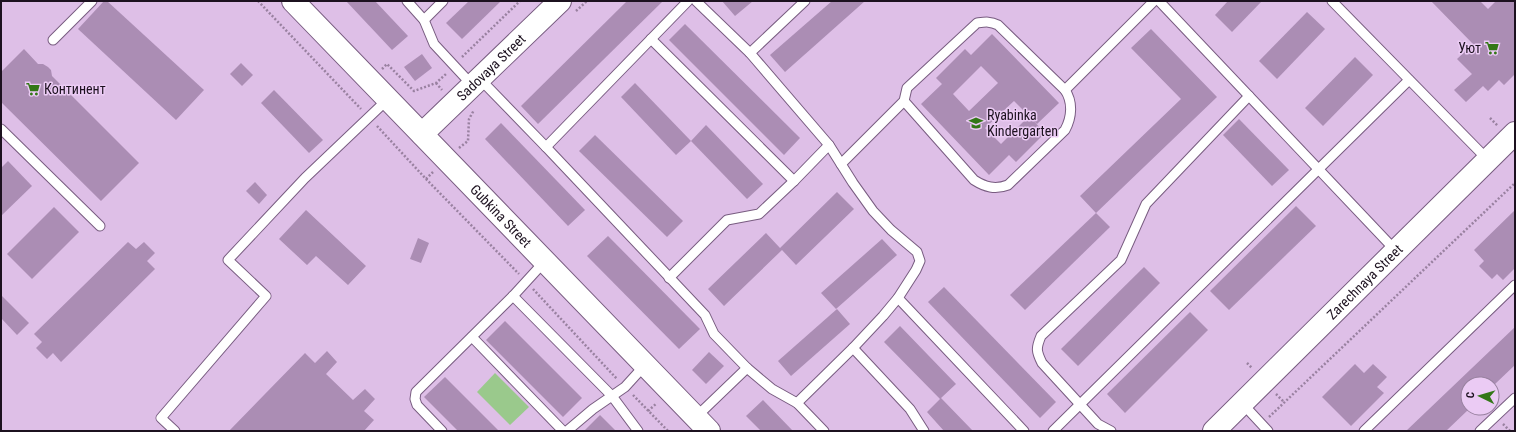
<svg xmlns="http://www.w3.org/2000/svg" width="1516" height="432" font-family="'Roboto Condensed',sans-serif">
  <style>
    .green { fill: #9ac98c }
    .building { fill: #ab8db4; fill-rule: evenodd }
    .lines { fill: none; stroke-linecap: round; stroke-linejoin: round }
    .lane-casing { stroke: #785c80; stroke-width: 11 }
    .secondary-casing { stroke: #785c80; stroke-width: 24 }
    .path { stroke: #9981a0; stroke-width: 2.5; stroke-dasharray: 2 2; stroke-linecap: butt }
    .lane { stroke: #fff; stroke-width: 9 }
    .secondary { stroke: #fff; stroke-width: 22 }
    .labels { text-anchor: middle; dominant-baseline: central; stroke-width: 3; stroke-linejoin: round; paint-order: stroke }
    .poi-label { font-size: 14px; fill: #1c111f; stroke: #ebcbf4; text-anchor: start }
    .street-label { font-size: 14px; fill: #1c111f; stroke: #ebcbf4 }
  </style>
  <rect width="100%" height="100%" fill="#debfe7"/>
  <!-- green -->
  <path class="green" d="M495,373L529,407L510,425L477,392Z"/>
  <!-- building -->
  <g class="building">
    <path d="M104,1H107L204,90L176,120L78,29Z"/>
    <path d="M346,1H375L408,36L392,50Z"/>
    <path d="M469,1H501L462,39L446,23Z"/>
    <path d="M627,1H663L538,124L521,106Z"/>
    <path d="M722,1H753L735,16Z"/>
    <path d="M832,1H865L785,72L770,55Z"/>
    <path d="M1228,1H1262L1232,32L1215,15Z"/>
    <path d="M1431,1H1480L1488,9L1496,1H1515V74L1504,85L1499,80L1488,91L1483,86L1466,102L1454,90L1472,74L1457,59L1473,44Z"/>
    <path d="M1307,12L1325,29L1277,79L1259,61Z"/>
    <path d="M685,24L800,138L784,155L669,40Z"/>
    <path d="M1151,29L1217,97L1096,213L1080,196L1181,99L1131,48Z"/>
    <path d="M992,34L1059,103L1037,124L1014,101L985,128L1001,144L1029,116L1045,133L1016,162L1009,155L989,175L921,104L942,84L936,78L965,49L971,55ZM981,66L998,83L969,111L953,94Z"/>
    <path d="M24,49L38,64H43L48,67L51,70L52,76L139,163L101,201L1,102V72Z"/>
    <path d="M422,54L432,68L415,81L404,67Z"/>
    <path d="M1355,57L1373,75L1323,126L1305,108Z"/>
    <path d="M241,63L253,75L242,86L230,74Z"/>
    <path d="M635,83L691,141L676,155L621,97Z"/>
    <path d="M274,90L323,140L309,153L261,103Z"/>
    <path d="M1239,119L1289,170L1272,186L1223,135Z"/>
    <path d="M501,123L585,210L568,226L485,139Z"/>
    <path d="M706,125L763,184L747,199L691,141Z"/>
    <path d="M595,135L683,221L667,237L579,151Z"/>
    <path d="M8,161L32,186L1,216V168Z"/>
    <path d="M255,182L267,195L259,204L246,191Z"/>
    <path d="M837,192L854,209L796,265L782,250L724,306L708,289L766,233L780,248Z"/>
    <path d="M1296,206L1316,226L1229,310L1210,291Z"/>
    <path d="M54,207L79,232L32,279L7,254Z"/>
    <path d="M306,210L366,266L348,285L316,256L307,265L279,239Z"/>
    <path d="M1515,210V268L1503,280L1497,274L1492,279L1479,266L1484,261L1474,250Z"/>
    <path d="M1096,213L1110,227L1025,310L1010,295Z"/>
    <path d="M608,236L700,329L679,349L587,256Z"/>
    <path d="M418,238L429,243L421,263L410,259Z"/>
    <path d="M882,239L897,255L836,309L821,293Z"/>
    <path d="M128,242L136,249L144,242L155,253L147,261L155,269L61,362L53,353L47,359L36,348L42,342L34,334Z"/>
    <path d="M1144,267L1160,283L1078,366L1061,349Z"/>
    <path d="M944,287L1056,402L1040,418L928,302Z"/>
    <path d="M1,295L29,323L17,335L1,318Z"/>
    <path d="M837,309L850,324L791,376L778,361Z"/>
    <path d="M1190,312L1208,330L1125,413L1107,394Z"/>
    <path d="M505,321L582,398L563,417L486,340Z"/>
    <path d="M900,326L956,384L941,398L973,431H944L927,412L940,399L884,342Z"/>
    <path d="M1515,327V365L1495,384H1468V410L1446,431H1406Z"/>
    <path d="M327,351L337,362L326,374L353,400L365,389L375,399L364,411L374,420L364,431H229L305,353L315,363Z"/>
    <path d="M709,352L724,366L706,384L692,370Z"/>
    <path d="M1355,364L1364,373L1373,364L1387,377L1377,387L1384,393L1351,426L1322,397Z"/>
    <path d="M445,377L499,431H458L424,397Z"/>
    <path d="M763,400L793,431H761L746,416Z"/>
    <path d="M600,415L616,431H584Z"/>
  </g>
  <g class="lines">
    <defs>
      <g id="lane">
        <path d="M407,1L424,20L434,44L473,86"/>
        <path d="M696,1L750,53L829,145L853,183L873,211L891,230L917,252L920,261L916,270L898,298L883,316L853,348L797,403"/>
        <path d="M1159,1L1396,251"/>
        <path d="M1332,1L1488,160"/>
        <path d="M424,20L443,1"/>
        <path d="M651,39L794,181"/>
        <path d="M53,40L92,1"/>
        <path d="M750,53L805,1"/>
        <path d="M480,79L546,147L688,1"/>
        <path d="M1065,90L1154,1"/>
        <path d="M1,129L100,226"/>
        <path d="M546,147L705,315L714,334L747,368L696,417"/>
        <path d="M841,164L904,101L907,88L977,23C985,22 990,21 998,25L1065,90C1073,102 1072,117 1065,130L1008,185C995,190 985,187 974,180L904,101"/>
        <path d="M669,278L727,220L759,214L794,181L829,145"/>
        <path d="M513,296L612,396L638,431"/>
        <path d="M898,298L1024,431"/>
        <path d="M472,337L563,431"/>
        <path d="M853,348L910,409L924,431"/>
        <path d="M747,368L772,389L797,403L824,431"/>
        <path d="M1242,403L1268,431"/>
        <path d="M175,431L161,418L266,296L228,260L305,178L388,99"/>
        <path d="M442,431L417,405L415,399L416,392L513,296L545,261"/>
        <path d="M567,431L593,409L625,387L645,365"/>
        <path d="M1053,431L1409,80"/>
        <path d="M1111,431L1098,424L1042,363C1036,351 1036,348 1041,336L1121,260L1146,204L1249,96"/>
        <path d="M1364,431L1515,285"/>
        <path d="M1480,431L1515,398"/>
      </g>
      <g id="secondary">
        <path id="s1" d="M293,1L709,431"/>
        <path id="s2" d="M422,134L560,1"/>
        <path id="s3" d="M1214,431L1515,133"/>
      </g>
    </defs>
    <!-- lane casing -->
    <use href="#lane" class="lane-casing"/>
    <!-- secondary casing -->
    <use href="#secondary" class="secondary-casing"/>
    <!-- path -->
    <g class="path">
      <path d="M258,1L361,109"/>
      <path d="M576,11L587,1"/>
      <path d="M462,57L520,1"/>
      <path d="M382,69L387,64L414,91L436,83L446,74"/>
      <path d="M436,83L442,90"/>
      <path d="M1490,118L1498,126"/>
      <path d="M377,126L426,179L519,274"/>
      <path d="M459,148L468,141L469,119L474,110"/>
      <path d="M426,179L433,172"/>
      <path d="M533,289L617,379"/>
      <path d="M1247,363L1252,368"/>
      <path d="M1276,394L1284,402"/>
      <path d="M633,395L668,431"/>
      <path d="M648,411L657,403"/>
      <path d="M1269,417L1515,183"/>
      <path d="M1503,424L1510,431"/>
    </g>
    <!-- lane -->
    <use href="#lane" class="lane"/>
    <!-- secondary -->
    <use href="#secondary" class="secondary"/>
  </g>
  <!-- icons -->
  <defs>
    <symbol id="supermarket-bare" viewBox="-9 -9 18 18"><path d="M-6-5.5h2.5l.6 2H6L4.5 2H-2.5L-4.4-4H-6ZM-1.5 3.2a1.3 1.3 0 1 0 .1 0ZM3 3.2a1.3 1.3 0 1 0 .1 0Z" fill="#337717" stroke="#ebcbf4" stroke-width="2.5" paint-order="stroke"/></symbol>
    <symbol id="school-bare" viewBox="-9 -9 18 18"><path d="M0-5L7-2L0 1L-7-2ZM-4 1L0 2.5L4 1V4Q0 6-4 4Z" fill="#337717" stroke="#ebcbf4" stroke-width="2.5" paint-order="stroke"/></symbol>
  </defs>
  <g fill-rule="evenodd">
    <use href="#supermarket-bare" x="1482" y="38" width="20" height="20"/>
    <use href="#supermarket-bare" x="23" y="79" width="20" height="20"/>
    <use href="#school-bare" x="966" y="113" width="20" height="20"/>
  </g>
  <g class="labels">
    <!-- poi labels -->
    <g class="poi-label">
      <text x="1481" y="48" text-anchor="end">Уют</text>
      <text x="44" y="89">Континент</text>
      <text x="987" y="115">Ryabinka<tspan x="987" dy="16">Kindergarten</tspan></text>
    </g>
    <!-- street labels -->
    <g class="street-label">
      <text stroke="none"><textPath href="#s2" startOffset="96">Sadovaya Street</textPath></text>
      <text stroke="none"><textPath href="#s1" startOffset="299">Gubkina Street</textPath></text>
      <text stroke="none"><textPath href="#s3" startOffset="212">Zarechnaya Street</textPath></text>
    </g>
  </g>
  <!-- border -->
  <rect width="1516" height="432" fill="none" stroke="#1c111f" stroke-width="4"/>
  <!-- north arrow -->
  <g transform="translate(1480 396) rotate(275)"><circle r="19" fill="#ebcbf4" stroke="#98819f"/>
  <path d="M0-3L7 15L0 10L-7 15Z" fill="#337717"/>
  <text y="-6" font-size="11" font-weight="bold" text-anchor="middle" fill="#1c111f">С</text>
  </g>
</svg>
